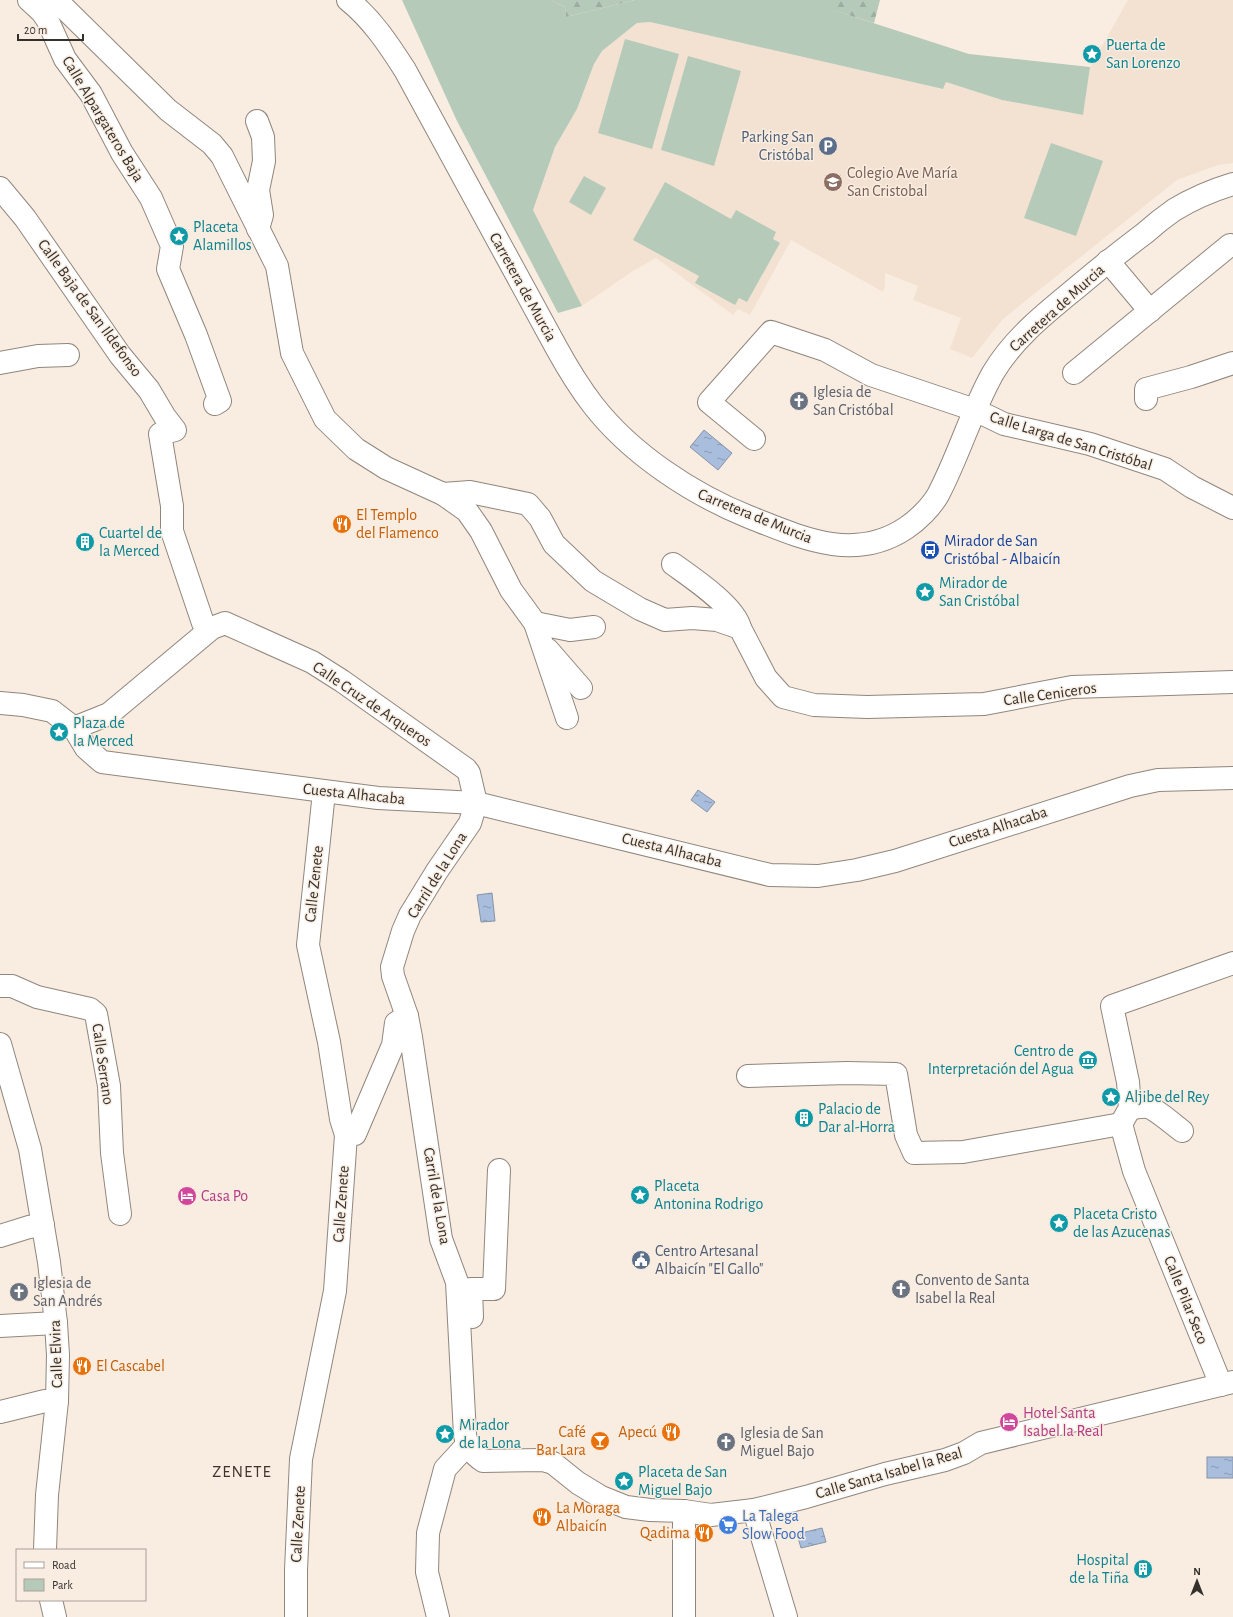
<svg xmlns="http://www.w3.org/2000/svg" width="1233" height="1617" font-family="'Alegreya Sans',sans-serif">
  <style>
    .education { fill: #f3e2d1 }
    .green { fill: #b6caba }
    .forest { fill: url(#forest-firs) }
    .water { fill: url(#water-ripples); stroke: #8693a7 }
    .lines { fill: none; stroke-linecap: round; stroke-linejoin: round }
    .street-casing { stroke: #90867c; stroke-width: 24 }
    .secondary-casing { stroke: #90867c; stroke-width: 24 }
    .street { stroke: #fff; stroke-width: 22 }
    .secondary { stroke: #fff; stroke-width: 22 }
    .labels { text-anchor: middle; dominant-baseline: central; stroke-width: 3; stroke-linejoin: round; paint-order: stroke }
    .culture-label { font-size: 16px; fill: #0d838f; stroke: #f9ede2; text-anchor: start }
    .street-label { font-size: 16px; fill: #34302c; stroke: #f9ede2 }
    .service-label { font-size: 16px; fill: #4e5e75; stroke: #f9ede2; text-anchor: end }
    .education-label { font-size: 16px; fill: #785e54; stroke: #f9ede2; text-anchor: start }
    .worship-label { font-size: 16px; fill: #5b616d; stroke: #f9ede2; text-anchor: start }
    .food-label { font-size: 16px; fill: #c56008; stroke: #f9ede2; text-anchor: start }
    .transit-label { font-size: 16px; fill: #164399; stroke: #f9ede2; text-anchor: start }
    .hotel-label { font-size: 16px; fill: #b23c85; stroke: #f9ede2; text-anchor: start }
    .shop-label { font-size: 16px; fill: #366cbe; stroke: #f9ede2; text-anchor: start }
    .neighbourhood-label { font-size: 17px; letter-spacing: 1px; fill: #3d342c; stroke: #f9ede2 }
  </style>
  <defs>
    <pattern id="forest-firs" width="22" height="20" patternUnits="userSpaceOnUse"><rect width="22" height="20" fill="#b6caba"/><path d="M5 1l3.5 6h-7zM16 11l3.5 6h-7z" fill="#9daea0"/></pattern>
    <pattern id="water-ripples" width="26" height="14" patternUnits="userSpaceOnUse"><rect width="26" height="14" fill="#a9bedc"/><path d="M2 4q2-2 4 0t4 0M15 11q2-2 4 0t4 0" fill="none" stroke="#8a9bb3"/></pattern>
  </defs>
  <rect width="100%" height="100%" fill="#f9ede2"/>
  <!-- education -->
  <path class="education" d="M1128,0H1233V163L1218,165L1177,180L1003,319L972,358L950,349L961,318L913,300L918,286L885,273V286L883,292L791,240L750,315L738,309L733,315L656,258L633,271L582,306L533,210L555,147L577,109L594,64L602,51L637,23L650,22L943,89L946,82L1002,100L1083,115L1090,67Z"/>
  <!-- green -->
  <g class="green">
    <path d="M402,0H551L565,7L566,17L635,0H829L830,9L969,54L1090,67L1083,115L1002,100L946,82L943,89L650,22L637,23L602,51L594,64L577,109L555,147L533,210L582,306L558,313L457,121Z"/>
    <path d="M625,39L679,54L652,149L598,133Z"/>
    <path d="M688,56L741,71L714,166L661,150Z"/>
    <path d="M1051,143L1103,161L1076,236L1024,218Z"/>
    <path d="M584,176L606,188L591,215L569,202Z"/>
    <path d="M665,182L731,219L736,210L776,232L773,239L780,243L747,302L739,298L735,305L695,283L699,276L633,240Z"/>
  </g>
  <!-- forest -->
  <g class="forest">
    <path d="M551,0H635L566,17L565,7Z"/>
    <path d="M829,0H880L874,23L829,9Z"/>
  </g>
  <!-- water -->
  <g class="water">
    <path d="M704,430L732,453L718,470L690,447Z"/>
    <path d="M698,790L715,802L707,812L691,800Z"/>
    <path d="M492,893L495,921L481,922L477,895Z"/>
    <rect x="1207" y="1457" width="26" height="21"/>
    <path d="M822,1528L826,1542L801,1548L797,1534Z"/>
  </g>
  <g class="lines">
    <defs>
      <g id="street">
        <path d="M29,0L42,12L47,19L65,59L91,94L122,153L151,198L172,246L168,269L196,335L220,401L215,404"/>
        <path d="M56,0L168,110L212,144L222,156L277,266L292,353L325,419L356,449L386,468L443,494L470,492L528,504L540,518L554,544L593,581L640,609L665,620L692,618L717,620L740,628L766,678L783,697L814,705L867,707L984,704L1072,687L1233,682"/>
        <path d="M257,121L263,137L264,161L258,190L262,215L258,229"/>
        <path d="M0,188L25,218L120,355L149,390L165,417L175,430L160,434L172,506V531L203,623L212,628"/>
        <path d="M1108,261L1150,311"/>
        <path d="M0,363L38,356L68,355"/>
        <path d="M1074,373L1230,245"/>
        <path d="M1146,399V389L1191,377L1233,363"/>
        <path d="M754,439L709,402L771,332L825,350L871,375L975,410L1004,424L1090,444L1165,469L1192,487L1233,508"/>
        <path d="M443,494L467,511L481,531L511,590L535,623L567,718"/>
        <path d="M673,564C691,577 735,606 740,628"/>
        <path d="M535,623L570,630L594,627"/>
        <path d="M548,650L581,688"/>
        <path d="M0,703L23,705L52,711L74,728L86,748L102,762L378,798L476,803L770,875L818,876L857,870L895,861L1130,786L1158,780L1233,778"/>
        <path d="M74,728L109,714L212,628L225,623L312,662L342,681L466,769L469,773L476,803"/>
        <path d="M476,803L470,823L437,871L410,915L403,931L392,967L393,976L407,1016L411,1037L441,1239L457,1282L465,1435C467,1447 473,1454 483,1461L543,1460L553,1463L578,1483L601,1497L626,1507L650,1510L684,1511L711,1515L754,1510L806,1497L885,1474L945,1460L964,1453L981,1443L1233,1382"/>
        <path d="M0,986H12L37,997L90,1009L96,1014L109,1086L112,1153L120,1214"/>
        <path d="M748,1076L847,1073L896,1074L906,1135L914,1153L963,1152L1121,1124"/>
        <path d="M1130,1108C1136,1108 1142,1106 1147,1107C1155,1108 1174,1125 1182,1131"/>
        <path d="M1121,1124L1134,1171L1221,1385"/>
        <path d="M1121,1124L1130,1108L1128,1082L1112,1006L1233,963"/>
        <path d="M346,1135L355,1134L393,1045L396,1023L407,1016"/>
        <path d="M0,1236L29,1227L43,1225"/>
        <path d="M472,1317L471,1289H494L499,1170"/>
        <path d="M0,1326L56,1323"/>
        <path d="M754,1510L786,1617"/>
        <path d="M684,1511V1617"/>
        <path d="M296,1617V1570L301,1459L335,1291L346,1135L341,1119L329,1042L308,945L324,792"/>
        <path d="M438,1617L427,1572L428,1533L445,1469L467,1445"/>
      </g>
      <g id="secondary">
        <path d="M348,0C372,19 389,45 405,70L556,347C567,367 579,387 593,405C631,454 692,494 749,517C800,537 854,563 906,528C918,520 931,507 938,495C959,455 971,412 993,373C1016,334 1054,307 1087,279C1106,263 1125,248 1145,233C1154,225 1164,217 1174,210C1192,199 1213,190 1233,184"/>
        <path d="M0,1044L30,1149L49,1262L56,1323L58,1355L57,1401L47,1495L45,1550"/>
        <path d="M0,1412L45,1401H57"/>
        <path d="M51,1600L55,1617"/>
      </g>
    </defs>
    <!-- street casing -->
    <use href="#street" class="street-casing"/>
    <!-- secondary casing -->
    <use href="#secondary" class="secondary-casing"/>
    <!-- street -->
    <use href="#street" class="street"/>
    <!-- secondary -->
    <use href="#secondary" class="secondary"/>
  </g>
  <!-- icons -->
  <defs>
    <symbol id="sight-disc" viewBox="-11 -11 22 22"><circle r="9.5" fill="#0f9aa8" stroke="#f9ede2"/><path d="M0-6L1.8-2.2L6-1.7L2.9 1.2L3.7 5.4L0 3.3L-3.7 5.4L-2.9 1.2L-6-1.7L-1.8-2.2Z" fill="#fff"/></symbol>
    <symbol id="parking-disc" viewBox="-11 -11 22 22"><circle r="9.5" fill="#5c6f8a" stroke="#f9ede2"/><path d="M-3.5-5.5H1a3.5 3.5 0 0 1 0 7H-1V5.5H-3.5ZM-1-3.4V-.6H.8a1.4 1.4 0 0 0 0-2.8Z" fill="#fff"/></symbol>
    <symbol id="university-disc" viewBox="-11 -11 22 22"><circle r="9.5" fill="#8d6e63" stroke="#f9ede2"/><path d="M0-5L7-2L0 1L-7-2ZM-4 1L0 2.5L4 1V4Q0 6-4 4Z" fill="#fff"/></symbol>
    <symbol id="church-disc" viewBox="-11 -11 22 22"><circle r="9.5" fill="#6b7280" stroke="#f9ede2"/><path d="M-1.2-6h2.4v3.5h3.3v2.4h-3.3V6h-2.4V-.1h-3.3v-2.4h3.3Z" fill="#fff"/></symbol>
    <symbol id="restaurant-disc" viewBox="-11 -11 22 22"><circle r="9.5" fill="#e8710a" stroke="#f9ede2"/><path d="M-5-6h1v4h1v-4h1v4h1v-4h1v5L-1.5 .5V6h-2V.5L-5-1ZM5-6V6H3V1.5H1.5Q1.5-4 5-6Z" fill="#fff"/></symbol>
    <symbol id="building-disc" viewBox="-11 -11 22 22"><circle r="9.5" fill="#0f9aa8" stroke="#f9ede2"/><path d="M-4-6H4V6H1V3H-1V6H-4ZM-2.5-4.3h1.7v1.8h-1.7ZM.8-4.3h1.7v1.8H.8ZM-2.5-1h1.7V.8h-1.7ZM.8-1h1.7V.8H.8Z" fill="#fff"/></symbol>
    <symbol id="bus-disc" viewBox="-11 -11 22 22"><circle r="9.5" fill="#1a4fb4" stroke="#f9ede2"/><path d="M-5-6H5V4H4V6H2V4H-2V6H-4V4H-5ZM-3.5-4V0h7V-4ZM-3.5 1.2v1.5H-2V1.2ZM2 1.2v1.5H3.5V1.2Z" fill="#fff"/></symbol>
    <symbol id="museum-disc" viewBox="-11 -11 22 22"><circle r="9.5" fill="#0f9aa8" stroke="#f9ede2"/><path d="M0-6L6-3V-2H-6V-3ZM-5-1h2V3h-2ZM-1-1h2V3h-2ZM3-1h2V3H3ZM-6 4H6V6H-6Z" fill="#fff"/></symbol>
    <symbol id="hotel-disc" viewBox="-11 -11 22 22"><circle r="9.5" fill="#d1479c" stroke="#f9ede2"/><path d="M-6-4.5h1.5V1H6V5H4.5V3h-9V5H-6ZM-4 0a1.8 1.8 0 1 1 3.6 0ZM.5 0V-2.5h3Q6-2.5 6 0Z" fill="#fff"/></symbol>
    <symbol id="civic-disc" viewBox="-11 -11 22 22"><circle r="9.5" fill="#5c6f8a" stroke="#f9ede2"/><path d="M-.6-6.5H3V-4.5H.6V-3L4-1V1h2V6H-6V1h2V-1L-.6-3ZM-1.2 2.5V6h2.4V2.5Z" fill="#fff"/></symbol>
    <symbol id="bar-disc" viewBox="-11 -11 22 22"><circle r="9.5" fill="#e8710a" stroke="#f9ede2"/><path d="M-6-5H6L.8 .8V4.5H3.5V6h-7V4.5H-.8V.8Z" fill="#fff"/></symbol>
    <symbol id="supermarket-disc" viewBox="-11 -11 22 22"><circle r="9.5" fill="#3f7fe0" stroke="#f9ede2"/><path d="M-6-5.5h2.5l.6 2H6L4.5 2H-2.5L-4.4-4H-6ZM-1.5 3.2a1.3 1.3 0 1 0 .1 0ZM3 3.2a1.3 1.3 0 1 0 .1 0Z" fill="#fff"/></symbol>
  </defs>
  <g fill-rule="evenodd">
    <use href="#sight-disc" x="1081" y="43" width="22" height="22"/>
    <use href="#parking-disc" x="817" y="135" width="22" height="22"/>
    <use href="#university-disc" x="822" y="171" width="22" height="22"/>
    <use href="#sight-disc" x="168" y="225" width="22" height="22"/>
    <use href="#church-disc" x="788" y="390" width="22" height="22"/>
    <use href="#restaurant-disc" x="331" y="513" width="22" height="22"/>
    <use href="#building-disc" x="74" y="531" width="22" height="22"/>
    <use href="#bus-disc" x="919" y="539" width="22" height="22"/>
    <use href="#sight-disc" x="914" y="581" width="22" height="22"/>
    <use href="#sight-disc" x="48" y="721" width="22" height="22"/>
    <use href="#museum-disc" x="1077" y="1049" width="22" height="22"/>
    <use href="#sight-disc" x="1100" y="1086" width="22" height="22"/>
    <use href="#building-disc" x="793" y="1107" width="22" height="22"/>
    <use href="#sight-disc" x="629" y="1184" width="22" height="22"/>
    <use href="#hotel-disc" x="176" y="1185" width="22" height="22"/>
    <use href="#sight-disc" x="1048" y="1212" width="22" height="22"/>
    <use href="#civic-disc" x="630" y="1249" width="22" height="22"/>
    <use href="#church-disc" x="890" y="1278" width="22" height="22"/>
    <use href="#church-disc" x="8" y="1281" width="22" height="22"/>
    <use href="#restaurant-disc" x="71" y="1355" width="22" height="22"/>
    <use href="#hotel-disc" x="998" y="1411" width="22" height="22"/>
    <use href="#restaurant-disc" x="660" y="1421" width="22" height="22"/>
    <use href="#sight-disc" x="434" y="1423" width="22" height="22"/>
    <use href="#bar-disc" x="589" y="1430" width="22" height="22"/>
    <use href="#church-disc" x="715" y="1431" width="22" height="22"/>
    <use href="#sight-disc" x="613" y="1470" width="22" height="22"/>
    <use href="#restaurant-disc" x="531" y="1506" width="22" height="22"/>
    <use href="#supermarket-disc" x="717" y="1514" width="22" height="22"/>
    <use href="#restaurant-disc" x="693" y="1522" width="22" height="22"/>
    <use href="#building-disc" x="1132" y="1558" width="22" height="22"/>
  </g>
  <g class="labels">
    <!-- culture labels -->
    <g class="culture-label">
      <text x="1106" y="45">Puerta de<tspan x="1106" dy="18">San Lorenzo</tspan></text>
      <text x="193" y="227">Placeta<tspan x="193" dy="18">Alamillos</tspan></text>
      <text x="99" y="533">Cuartel de<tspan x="99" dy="18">la Merced</tspan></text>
      <text x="939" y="583">Mirador de<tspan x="939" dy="18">San Cristóbal</tspan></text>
      <text x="73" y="723">Plaza de<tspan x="73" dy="18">la Merced</tspan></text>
      <text x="1074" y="1051" text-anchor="end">Centro de<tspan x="1074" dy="18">Interpretación del Agua</tspan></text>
      <text x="1125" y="1097">Aljibe del Rey</text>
      <text x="818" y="1109">Palacio de<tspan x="818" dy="18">Dar al-Horra</tspan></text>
      <text x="654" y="1186">Placeta<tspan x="654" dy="18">Antonina Rodrigo</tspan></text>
      <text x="1073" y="1214">Placeta Cristo<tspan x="1073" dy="18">de las Azucenas</tspan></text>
      <text x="459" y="1425">Mirador<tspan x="459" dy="18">de la Lona</tspan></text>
      <text x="638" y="1472">Placeta de San<tspan x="638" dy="18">Miguel Bajo</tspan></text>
      <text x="1129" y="1560" text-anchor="end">Hospital<tspan x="1129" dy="18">de la Tiña</tspan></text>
    </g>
    <!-- street labels -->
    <g class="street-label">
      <text transform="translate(103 119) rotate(59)">Calle Alpargateros Baja</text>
      <text transform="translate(523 287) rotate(61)">Carretera de Murcia</text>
      <text transform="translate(90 308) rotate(54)">Calle Baja de San Ildefonso</text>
      <text transform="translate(1057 308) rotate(-42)">Carretera de Murcia</text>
      <text transform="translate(1071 441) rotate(17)">Calle Larga de San Cristóbal</text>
      <text transform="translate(755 516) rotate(22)">Carretera de Murcia</text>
      <text transform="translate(1050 694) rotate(-8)">Calle Ceniceros</text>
      <text transform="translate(372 704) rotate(34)">Calle Cruz de Arqueros</text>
      <text transform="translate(354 794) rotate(6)">Cuesta Alhacaba</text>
      <text transform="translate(998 827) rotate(-18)">Cuesta Alhacaba</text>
      <text transform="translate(672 850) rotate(14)">Cuesta Alhacaba</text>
      <text transform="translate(437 875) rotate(-58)">Carril de la Lona</text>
      <text transform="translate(314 884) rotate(-84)">Calle Zenete</text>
      <text transform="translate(103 1064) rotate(82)">Calle Serrano</text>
      <text transform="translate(437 1196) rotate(80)">Carril de la Lona</text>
      <text transform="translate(341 1204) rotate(-86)">Calle Zenete</text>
      <text transform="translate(1186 1300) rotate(68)">Calle Pilar Seco</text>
      <text transform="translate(56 1354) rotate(-92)">Calle Elvira</text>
      <text transform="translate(889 1473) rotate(-16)">Calle Santa Isabel la Real</text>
      <text transform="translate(298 1524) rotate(-87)">Calle Zenete</text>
    </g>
    <!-- service labels -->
    <g class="service-label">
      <text x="814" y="137">Parking San<tspan x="814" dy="18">Cristóbal</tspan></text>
      <text x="655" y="1251" text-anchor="start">Centro Artesanal<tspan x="655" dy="18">Albaicín "El Gallo"</tspan></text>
    </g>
    <!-- education labels -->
    <g class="education-label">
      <text x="847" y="173">Colegio Ave María<tspan x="847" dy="18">San Cristobal</tspan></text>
    </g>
    <!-- worship labels -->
    <g class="worship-label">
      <text x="813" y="392">Iglesia de<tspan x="813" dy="18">San Cristóbal</tspan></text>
      <text x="915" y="1280">Convento de Santa<tspan x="915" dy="18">Isabel la Real</tspan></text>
      <text x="33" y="1283">Iglesia de<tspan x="33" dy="18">San Andrés</tspan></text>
      <text x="740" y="1433">Iglesia de San<tspan x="740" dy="18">Miguel Bajo</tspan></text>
    </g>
    <!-- food labels -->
    <g class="food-label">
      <text x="356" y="515">El Templo<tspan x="356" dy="18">del Flamenco</tspan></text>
      <text x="96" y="1366">El Cascabel</text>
      <text x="586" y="1432" text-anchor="end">Café<tspan x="586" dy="18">Bar Lara</tspan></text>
      <text x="657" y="1432" text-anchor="end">Apecú</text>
      <text x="556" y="1508">La Moraga<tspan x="556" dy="18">Albaicín</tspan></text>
      <text x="690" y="1533" text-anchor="end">Qadima</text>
    </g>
    <!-- transit labels -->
    <g class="transit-label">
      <text x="944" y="541">Mirador de San<tspan x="944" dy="18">Cristóbal - Albaicín</tspan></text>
    </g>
    <!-- hotel labels -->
    <g class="hotel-label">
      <text x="201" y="1196">Casa Po</text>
      <text x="1023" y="1413">Hotel Santa<tspan x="1023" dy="18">Isabel la Real</tspan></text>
    </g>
    <!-- shop labels -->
    <g class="shop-label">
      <text x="742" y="1516">La Talega<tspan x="742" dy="18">Slow Food</tspan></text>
    </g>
    <!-- neighbourhood labels -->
    <g class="neighbourhood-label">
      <text x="242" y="1471">ZENETE</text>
    </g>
  </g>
  <!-- legend -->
  <rect x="16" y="1549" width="130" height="52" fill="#f9ede2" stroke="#aaa199"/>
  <rect x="24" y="1562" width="20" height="6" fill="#ffffff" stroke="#aaa199"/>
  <text x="52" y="1569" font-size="12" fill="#34302c">Road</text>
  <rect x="24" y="1579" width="20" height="12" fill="#b6caba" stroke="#aaa199"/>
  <text x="52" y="1589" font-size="12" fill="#34302c">Park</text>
  <!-- north arrow -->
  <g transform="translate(1197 1581)" stroke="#f9ede2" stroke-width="3" paint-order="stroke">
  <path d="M0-3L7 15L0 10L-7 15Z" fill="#34302c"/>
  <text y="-6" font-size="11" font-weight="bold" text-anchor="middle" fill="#34302c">N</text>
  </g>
  <!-- scale -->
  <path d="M18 34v6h65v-6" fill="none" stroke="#34302c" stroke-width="2"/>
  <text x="24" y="34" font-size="12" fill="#34302c" stroke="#f9ede2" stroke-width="3" paint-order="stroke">20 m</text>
</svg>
